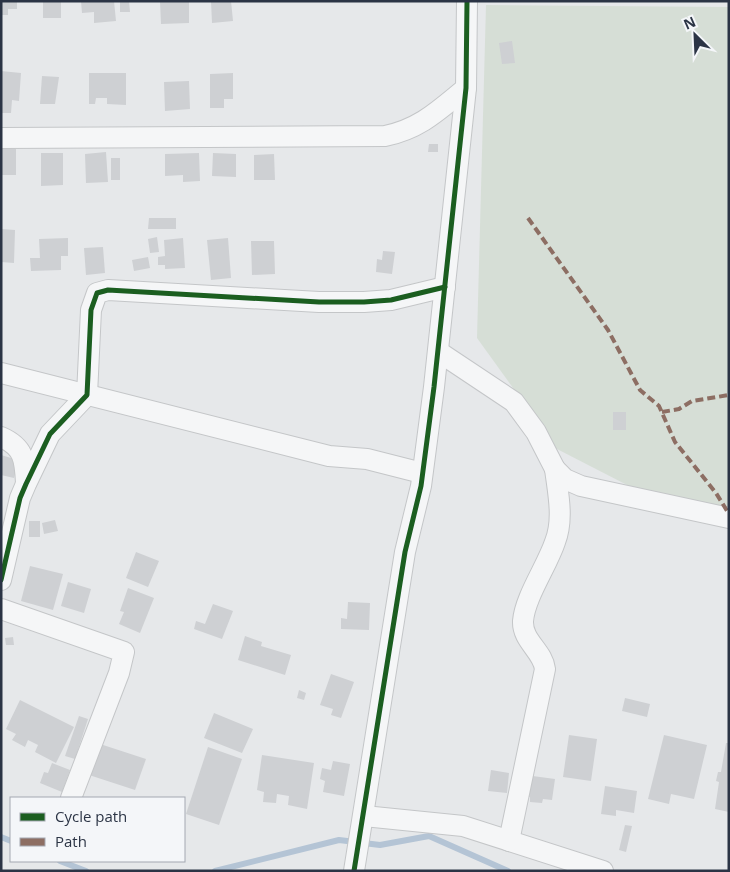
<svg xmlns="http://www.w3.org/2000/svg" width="730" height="872" font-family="'Open Sans',sans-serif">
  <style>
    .green { fill: #d6ded6 }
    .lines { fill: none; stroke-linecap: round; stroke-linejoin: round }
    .stream { stroke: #b4c4d5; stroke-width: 6 }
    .building { fill: #ced0d3 }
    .minor-casing { stroke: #c4c6c8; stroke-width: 22 }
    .minor { stroke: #f5f6f7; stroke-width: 20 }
    .quiet { stroke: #8d6e63; stroke-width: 4; stroke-dasharray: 8 4; stroke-linecap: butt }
    .cycleway-casing { stroke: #f4f6f9; stroke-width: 8 }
    .cycleway { stroke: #1b5e20; stroke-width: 5 }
  </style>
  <rect width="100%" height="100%" fill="#e6e8ea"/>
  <!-- green -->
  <path class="green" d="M486,5L729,7V515L629,486L557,449L477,338Z"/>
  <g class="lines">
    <!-- stream -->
    <g class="stream">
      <path d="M1,837L11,841"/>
      <path d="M60,861L86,871"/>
      <path d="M215,871L339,840L380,845L429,836L508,871"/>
    </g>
  </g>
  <!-- building -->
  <g class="building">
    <path d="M1,1H17V9H8V15H1Z"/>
    <rect x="43" y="1" width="18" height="17"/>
    <path d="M81,1H114L116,21L94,23V12L82,13Z"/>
    <path d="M120,1H129L130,12H120Z"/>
    <path d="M160,1H189V23L161,24Z"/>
    <path d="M211,1H231L233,21L212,23Z"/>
    <path d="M512,41L515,63L502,64L499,43Z"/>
    <path d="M1,71L21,73L19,101L12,100L11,113H1Z"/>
    <path d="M89,73H126V105L107,104V98H96L95,104H89Z"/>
    <path d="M233,73V99H224V108H210V74Z"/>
    <path d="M42,76L59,77L55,104H40Z"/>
    <path d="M189,81L190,109L165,111L164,82Z"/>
    <path d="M429,144H438V152H428Z"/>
    <rect x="1" y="149" width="15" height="26"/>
    <path d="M106,152L108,182L86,183L85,154Z"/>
    <path d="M41,153H63V185L41,186Z"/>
    <path d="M199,153L200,181L183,182V175L165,176V154Z"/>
    <path d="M213,153L236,154V177L212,176Z"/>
    <path d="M274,154L275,180H254V155Z"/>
    <rect x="111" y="158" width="9" height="22"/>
    <path d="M149,218H176V229H148Z"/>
    <path d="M1,229L15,230L14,263L1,262Z"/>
    <path d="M157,237L159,252L150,253L148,239Z"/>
    <path d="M68,238V256H61V270L31,271L30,258H40L39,239Z"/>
    <path d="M183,238L185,268L165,269V265H158V257L165,256L164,240Z"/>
    <path d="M228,238L231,278L211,280L207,240Z"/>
    <path d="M251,241H274L275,274L252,275Z"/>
    <path d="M103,247L105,273L86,275L84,248Z"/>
    <path d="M383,251L395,252L392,274L376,272L377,259L382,260Z"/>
    <path d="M148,257L150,268L134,271L132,260Z"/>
    <rect x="613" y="412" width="13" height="18"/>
    <path d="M1,455L18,460L14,478L1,475Z"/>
    <path d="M55,520L58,531L44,534L42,523Z"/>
    <rect x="29" y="521" width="11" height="16"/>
    <path d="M136,552L159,561L148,587L126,578Z"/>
    <path d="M30,566L63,574L53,610L21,601Z"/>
    <path d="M68,582L91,589L84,613L61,606Z"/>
    <path d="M128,588L154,598L140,633L119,624L124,612L120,611Z"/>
    <path d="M348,602L370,603L369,630L341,629V618L347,619Z"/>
    <path d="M213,604L233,611L222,639L194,629L196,621L205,624Z"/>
    <path d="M245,636L262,642L261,646L291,655L285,675L238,660Z"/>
    <path d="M13,637L14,645H6L5,638Z"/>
    <path d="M331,674L354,682L341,718L331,715L333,709L320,705Z"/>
    <path d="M299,690L306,693L304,700L297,698Z"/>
    <path d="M625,698L650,704L647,717L622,711Z"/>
    <path d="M20,700L74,727L56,763L35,752L38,745L28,740L25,747L12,740L16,734L6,729Z"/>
    <path d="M214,713L253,729L242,753L204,738Z"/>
    <path d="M79,716L88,719L75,759L65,756Z"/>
    <path d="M569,735L597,739L591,781L563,777Z"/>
    <path d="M664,735L707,745L694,799L671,794L669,804L648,799Z"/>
    <path d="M97,743L146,759L135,790L86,774Z"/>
    <path d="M726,743H729V812L715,809L719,782L716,781L718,772H721Z"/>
    <path d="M208,747L242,759L219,825L186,814Z"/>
    <path d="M262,755L314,763L307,809L288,805L289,796L277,794L276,803L263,802L264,792L257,790Z"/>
    <path d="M333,761L350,764L344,796L323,792L325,781L320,779L322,768L331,770Z"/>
    <path d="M52,763L70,770L62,792L40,783L44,772L48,773Z"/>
    <path d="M491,770L509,773L507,793L488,791Z"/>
    <path d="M525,775L555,779L552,800L543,799L542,803L530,802V797L523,796Z"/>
    <path d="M605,786L637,791L634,813L616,810V816L601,814Z"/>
    <path d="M625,825L632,826L626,852L619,850Z"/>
  </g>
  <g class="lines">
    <defs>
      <g id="minor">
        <path d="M1,138L385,136C420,129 439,110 466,88"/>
        <path d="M439,352L514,402L536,432L555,469L565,479L581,486L729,518"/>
        <path d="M1,373L329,456L367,459L422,473"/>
        <path d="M1,437C24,447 25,460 26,483"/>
        <path d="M1,580L20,498L26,484L50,434L87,395L91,310L97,293L108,290L319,302H364L391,300L445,287"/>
        <path d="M1,609L124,652L119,673L71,798"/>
        <path d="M364,816L463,826L603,871"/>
        <path d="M509,841L545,669C543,651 522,641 523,621C525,597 547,566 555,542C564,519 558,493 555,469"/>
        <path d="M354,871L405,552L421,486L434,387L466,88L467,1"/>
      </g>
    </defs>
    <!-- minor casing -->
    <use href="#minor" class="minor-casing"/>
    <!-- minor -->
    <use href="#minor" class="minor"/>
    <!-- quiet -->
    <g class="quiet">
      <path d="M528,218L608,330L640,390L659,406L675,442L716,493L729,514"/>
      <path d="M662,412L679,409L692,401L729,395"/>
    </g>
    <defs>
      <g id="cycleway">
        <path d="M1,580L20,498L26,484L50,434L87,395L91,310L97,293L108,290L319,302H364L391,300L445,287"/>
        <path d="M354,871L405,552L421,486L434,387L466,88L467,1"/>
      </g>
    </defs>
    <!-- cycleway casing -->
    <use href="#cycleway" class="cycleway-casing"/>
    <!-- cycleway -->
    <use href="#cycleway" class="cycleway"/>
  </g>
  <!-- border -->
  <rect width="730" height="872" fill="none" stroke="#2b3445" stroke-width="5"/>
  <!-- legend -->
  <rect x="10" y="797" width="175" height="65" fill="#f4f6f9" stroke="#a4a8b1"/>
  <rect x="20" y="813" width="25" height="8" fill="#1b5e20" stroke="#a4a8b1"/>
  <text x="55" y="822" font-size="15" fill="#2b3445">Cycle path</text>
  <rect x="20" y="838" width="25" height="8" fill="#8d6e63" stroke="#a4a8b1"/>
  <text x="55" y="847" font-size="15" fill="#2b3445">Path</text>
  <!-- north arrow -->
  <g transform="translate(695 35) rotate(336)" stroke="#f4f6f9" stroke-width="4" paint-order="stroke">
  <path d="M0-4L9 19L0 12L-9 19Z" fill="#2b3445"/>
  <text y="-8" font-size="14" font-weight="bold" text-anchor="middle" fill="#2b3445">N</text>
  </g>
</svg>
